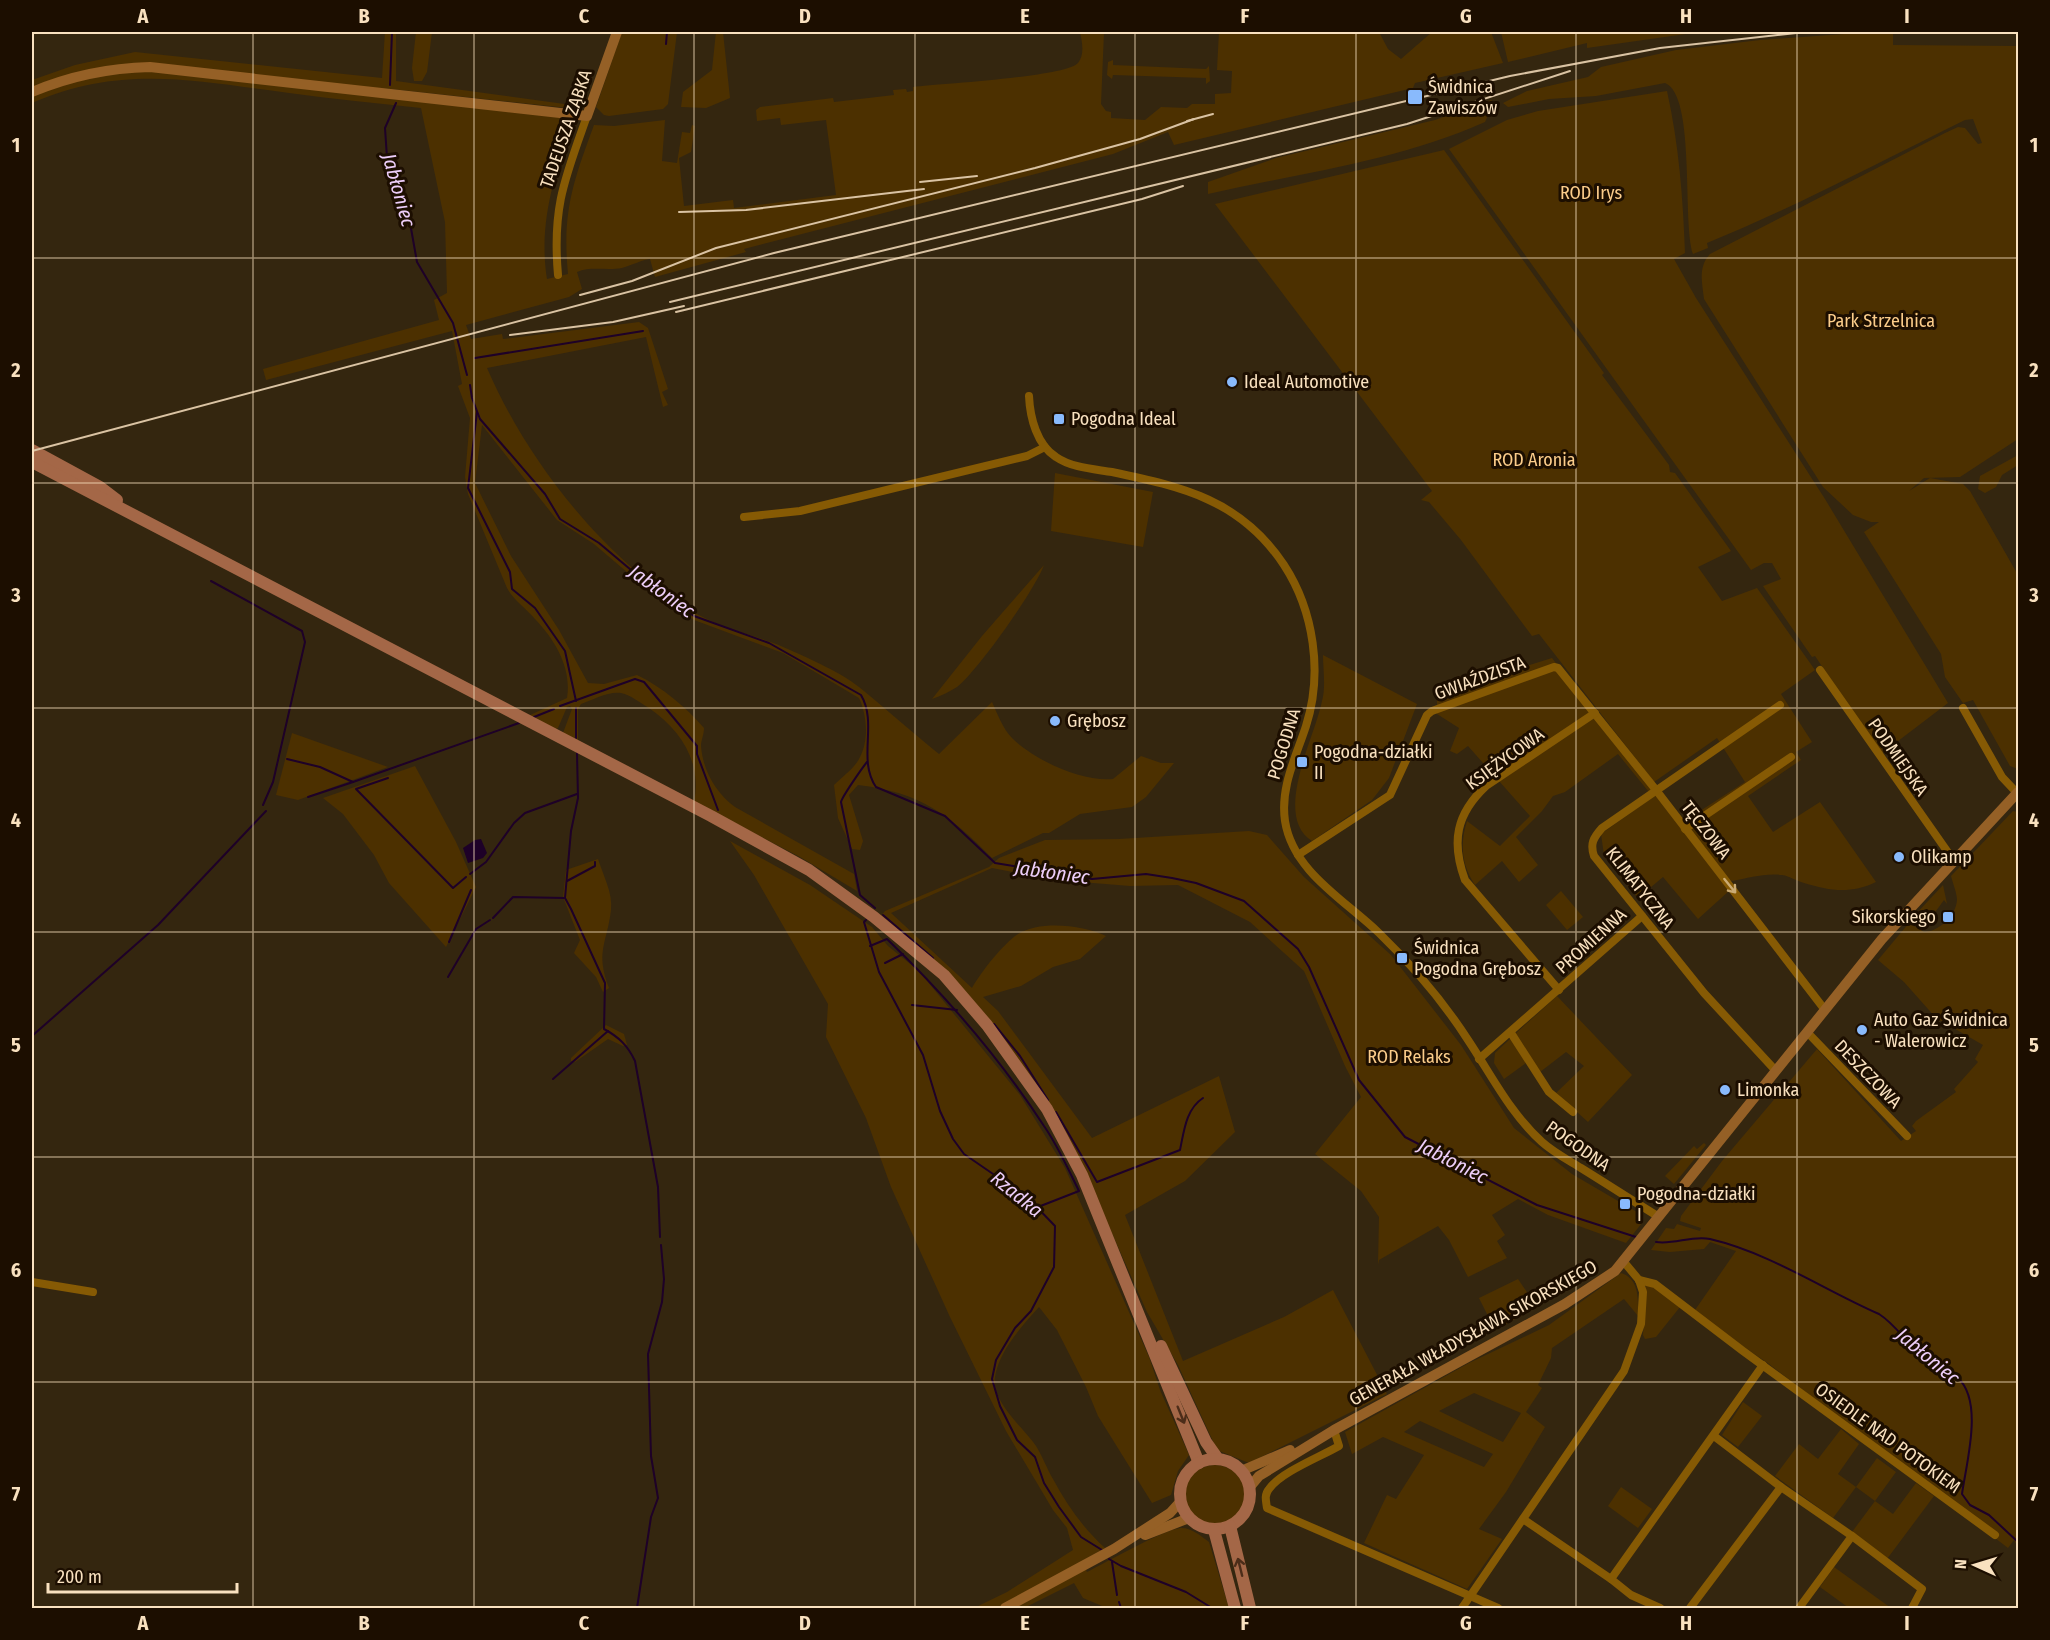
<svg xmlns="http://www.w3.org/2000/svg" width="2050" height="1640" font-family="'Fira Sans Condensed',sans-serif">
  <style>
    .green { fill: #4c3000; fill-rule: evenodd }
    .water { fill: #1e0128 }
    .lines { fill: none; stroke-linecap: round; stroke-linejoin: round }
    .stream { stroke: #1e0128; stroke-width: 2 }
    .street { stroke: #865a04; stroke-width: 8 }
    .secondary { stroke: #956026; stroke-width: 10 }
    .primary { stroke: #a46747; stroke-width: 12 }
    .rail { stroke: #dac3a3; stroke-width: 2 }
    .oneway { stroke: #cbab74 }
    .oneway2 { stroke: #4c2d19 }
    .grid { fill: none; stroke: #f9e1bf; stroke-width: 1.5; stroke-opacity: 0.55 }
    .poi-dot { fill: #89bafc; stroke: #1c0e00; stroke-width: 2 }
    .labels { text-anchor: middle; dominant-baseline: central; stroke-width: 6; stroke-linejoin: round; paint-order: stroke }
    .poi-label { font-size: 18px; fill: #f9e1bf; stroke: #1c0e00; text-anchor: start }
    .street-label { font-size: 18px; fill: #f9e1bf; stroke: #1c0e00 }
    .park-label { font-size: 18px; fill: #fccd8a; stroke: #1c0e00 }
    .water-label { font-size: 20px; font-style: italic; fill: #edcef9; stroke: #1c0e00 }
    .neatline { fill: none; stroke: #f9e1bf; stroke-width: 2 }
    .grid-label { font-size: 20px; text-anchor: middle; font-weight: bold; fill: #f9e1bf }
  </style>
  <rect width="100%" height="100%" fill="#34260f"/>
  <!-- green -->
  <g class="green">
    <path d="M385,32H396V81L579,106L577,109L382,88L574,120C555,172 538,223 547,279L568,274C562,212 573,182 594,125L614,126L665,120L662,161L677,163L682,132L690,133L692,125L695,126L691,152L679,158L684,206L733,200L734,208L836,195L826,120L781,125L780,118L757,121L756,110L760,107L833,98L834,102L894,95L893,90L906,89L907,92L913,91V87C938,84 1066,77 1078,63C1085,54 1082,42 1080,32H1104L1101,104L1106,111L1111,112V118L1145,120L1161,107L1187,108L1192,104H1215V94L1231,93L1232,71L1217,70L1219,32H1239V34H1246L1247,32H1379L1388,49L1401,59L1432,32H1491L1503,63L1415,83L1413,88L1174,145L1168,132L1113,154L744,249L746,252L655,277L650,259C638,261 633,265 622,268C607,271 591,266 577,272L582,289L569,297L466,325L471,339L502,334L503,339L639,322L648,328L668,389L662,392L668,405L663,407L646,337L487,368C527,461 607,564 697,614C725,630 760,636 790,650C810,659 842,673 859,687C885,708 912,732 939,754L992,702C997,713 1003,729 1012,738C1034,760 1082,782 1113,779L1141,756L1161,763H1174L1146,797L1132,807L1080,814L1049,833H1043L992,858C950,815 920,792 858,785L849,795L863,841L860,850L852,849L838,818L834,785C842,777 856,767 860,757C869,740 867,715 859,698L783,653L694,620L648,590L594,544L557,520L482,425L475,483L511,556L559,630L588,683L604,684L637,675C662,687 686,707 704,728C704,735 701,740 701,746C703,771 716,793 735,807L854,874L857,891L800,857L694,802C702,762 681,730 649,708C640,703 631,695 621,693C609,691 592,700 581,704L578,709V742L563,733L572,709L570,706L567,707L558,728L554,730L528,716L567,698C572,668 555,640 535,619C525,607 515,602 507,588L468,494L465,477L470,418L458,386L462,384L452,331L266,380L263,369L439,320L434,300L447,293L445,222L421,108C377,103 333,99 289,93C195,81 122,64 32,103V80L75,65L135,52L382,78Z"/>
    <path d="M416,32H432L427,72L422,81H414L412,68Z"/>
    <path d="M622,32H677L668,104L663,109L609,116L604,115L596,107Z"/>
    <path d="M716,32H723L730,98L706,108L681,107L683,92L712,70Z"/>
    <path d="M1501,32H1700L1587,48V43L1508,62Z"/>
    <path d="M1858,33H1893V45L2018,46V439L1960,477L1924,478L1909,491L1930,478L1963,484L1970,491L2018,575V769L2010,766L1973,700L1963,703L1945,677L1941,654L1864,532L1879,522H1871L1853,515L1823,487L1704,299C1702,282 1698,267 1710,254L1945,133L1958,127L1965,128L1978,144L1982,143L1973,119L1965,120C1880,162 1795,207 1707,243L1708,248L1693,254C1682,221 1696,95 1665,83L1596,96L1549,99L1508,107L1503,103L1527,91L1588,77L1601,67L1676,50L1760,40Z"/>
    <path d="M1113,60V65L1206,69L1209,66L1210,81L1206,84V78L1113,75L1112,79L1107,75L1108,62Z"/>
    <path d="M1667,91C1679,145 1683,198 1685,253L1674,259L1696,298L1825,499L1948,703L1881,754L1815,656L1812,657L1763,586L1781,579L1772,563H1764L1751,570L1449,149L1507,120L1538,111Z"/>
    <path d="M1491,100L1494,102L1485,122C1397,161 1301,173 1208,194V182L1276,158L1435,120Z"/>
    <path d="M1444,150L1604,373L1602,375L1669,465L1670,472L1675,473L1731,551L1698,567L1722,601L1757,588L1815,670L1781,694L1812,742L1796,752L1801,760L1748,796L1773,832L1820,802L1876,882C1851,894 1830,891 1804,883C1796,881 1790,876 1782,875C1764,873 1749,878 1732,881L1728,879L1683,822L1745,782L1717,738L1654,782L1539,634L1532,636L1461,540L1429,502L1421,500L1432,491L1215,204Z"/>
    <path d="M2018,455V465L2002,475L1996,487L1985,493L1978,489L1980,476Z"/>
    <path d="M1055,473L1153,492L1143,547L1051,531Z"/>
    <path d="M1044,565C1035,590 978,670 957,687C949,692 941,696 932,699L982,636Z"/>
    <path d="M1323,655L1417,704L1389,778L1372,800L1312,841C1272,816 1315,737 1322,701C1326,687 1323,669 1323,655Z"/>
    <path d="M1552,658L1729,891L1698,919L1663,877L1638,898L1604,855L1601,834L1653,797L1618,754L1565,792L1553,796L1542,811L1516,837L1538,865L1519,882L1502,861L1475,885C1461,865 1460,843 1467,821L1500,846L1530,816L1468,746L1457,754L1450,751L1459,728L1437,714V694Z"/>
    <path d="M292,733L388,767L298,800L276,795Z"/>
    <path d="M415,766L456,842L476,887L446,947L389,883L374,855L343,814L323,798Z"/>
    <path d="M2013,811L2018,812V1547L2014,1540L2008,1548L1769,1364L1684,1306L1695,1310L1736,1251L1710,1242L1704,1249L1670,1252L1651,1250L1666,1228L1674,1229L1677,1224L1700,1231L1701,1228L1680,1221L1681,1216L1722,1161L1817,1049L1901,1141L1916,1131L1912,1126L1916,1121L1956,1092L1954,1089L1978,1062L1975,1059L1983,1045L1936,1018L1904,982L1878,960L1909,923L1924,932C1938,932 1956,916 1957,900C1957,893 1953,884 1951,876Z"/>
    <path d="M1249,831L1267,835L1304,877L1391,955L1461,1045L1514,1128L1572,1174L1642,1215V1223L1626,1243L1548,1215L1518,1199L1492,1215L1505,1235L1497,1241L1507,1258L1468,1277L1449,1240L1438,1226L1379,1260L1378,1265L1379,1217L1361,1191L1315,1154L1361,1097L1345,1066L1304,971L1250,922L1178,885L1130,886L1056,880L992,868L891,913L972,988C981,972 1003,944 1018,934C1040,920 1084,925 1106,936L1080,959L1053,967L1021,986L983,997L998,1011L1092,1138L1219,1076L1235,1132L1185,1181L1125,1215L1183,1361L1284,1317L1333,1290L1387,1394L1249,1463L1217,1450L1178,1365L1147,1312L1086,1175L1004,1042L880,917L885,911L989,867L999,858L1045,840L1119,839Z"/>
    <path d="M730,841L810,885L872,927L888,946L919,971L1020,1095L1065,1168L1149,1357L1160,1390L1189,1455L1178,1471L1171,1495L1152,1503L1098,1416L1086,1387L1057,1330L1039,1307C1022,1326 999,1351 995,1377C991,1402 1023,1427 1036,1446C1043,1457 1047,1469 1053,1479C1067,1505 1083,1528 1105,1548L1082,1561L1087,1572C1107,1562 1161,1531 1180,1528C1191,1527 1201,1536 1209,1542L1229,1608H1107L1083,1598L1074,1583L1024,1608H974L1007,1592L1073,1550L1067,1528L1053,1510L1006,1431L950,1317L891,1187L866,1118L826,1037L828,1004L754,875Z"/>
    <path d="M598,859C603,875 613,893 611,910C607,944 595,951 609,988L603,992L596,977L574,953L580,940L563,897L566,870Z"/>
    <path d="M1943,885L1947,904L1944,900L1933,915L1935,921L1924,923L1915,915Z"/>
    <path d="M1561,891L1583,917L1567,930L1546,905Z"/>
    <path d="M1557,996L1632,1075L1588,1122L1556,1093L1584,1066L1566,1052L1540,1072L1515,1034Z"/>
    <path d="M606,1025L624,1034L627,1045L623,1046L608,1039L575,1062L571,1061V1058Z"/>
    <path d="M1511,1038L1526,1063L1504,1079L1494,1063L1495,1053Z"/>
    <path d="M1704,1143L1706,1145L1674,1184L1665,1176L1694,1146L1697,1149Z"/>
    <path d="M1621,1273C1640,1279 1638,1300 1638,1316L1624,1299L1552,1348L1551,1358L1538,1385L1542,1388L1526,1412L1545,1427L1506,1492L1479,1529L1502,1539L1467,1589L1364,1543L1387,1495L1396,1499L1424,1455L1383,1437L1352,1454L1345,1432L1469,1363L1549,1325ZM1474,1393L1521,1413L1503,1442L1439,1411ZM1420,1421L1493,1454L1484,1467L1404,1432Z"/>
    <path d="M1518,1279L1537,1307L1495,1330L1479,1298Z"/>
    <path d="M1646,1285L1657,1288L1680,1307L1656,1337L1645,1339L1643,1335Z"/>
    <path d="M1743,1402L1762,1416L1738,1447L1722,1435Z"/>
    <path d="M1841,1429L1859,1444L1838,1474L1856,1487L1877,1458L1896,1472L1875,1501L1893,1514L1916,1483L1934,1496L1887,1559L1852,1532L1875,1501L1856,1487L1833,1518L1775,1476L1799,1444L1818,1459Z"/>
    <circle cx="1215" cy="1495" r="30"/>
    <path d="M1621,1487L1652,1509L1638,1528L1608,1506Z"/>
    <path d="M1834,1567L1891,1608H1849L1820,1587Z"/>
  </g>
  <!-- water -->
  <path class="water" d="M481,839L487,853L483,858L468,863L463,848L475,840Z"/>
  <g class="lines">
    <!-- stream -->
    <g class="stream">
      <path d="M666,44L667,32"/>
      <path d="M390,85L392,32"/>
      <path d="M396,103L385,128L387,158L409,217L417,262L453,323L467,375"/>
      <path d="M475,358L643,331"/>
      <path d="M470,385L472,398L480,419L545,494L560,519L599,543L662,596L694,616L769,643L861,695C878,724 857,759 876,787L945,816L995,863L1092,879L1146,874L1172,878L1196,883L1244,901L1298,949L1309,967L1359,1080L1405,1137L1537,1205L1636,1237"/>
      <path d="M477,412L468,488L510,572L512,589L535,608L565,651L576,701"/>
      <path d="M211,581L302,631L305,642L273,782L263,805"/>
      <path d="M560,706L635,679L644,682L697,746V754L718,810"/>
      <path d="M576,708V738"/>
      <path d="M534,717L554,709"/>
      <path d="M287,759L320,767L353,782L519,723"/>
      <path d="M867,762C862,768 842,797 841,802L860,895L875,908"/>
      <path d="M388,778L356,789L453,888L466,877"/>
      <path d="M308,797L353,782"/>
      <path d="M470,874L486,862L514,823L525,813L577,794"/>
      <path d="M567,881L595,866V862"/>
      <path d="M565,898L571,831L578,798L577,753"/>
      <path d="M883,915L933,958"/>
      <path d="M493,918L513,897L565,898L571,909L605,983L604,1029C619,1037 628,1046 635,1061L658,1187L660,1237"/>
      <path d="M866,920L864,922L879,972L923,1055L940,1111L953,1139L964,1154L1028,1198L1055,1226L1054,1267L1031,1311L1015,1328L996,1360L992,1379L1000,1406L1017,1440L1035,1457L1044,1483L1059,1507L1081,1537L1102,1550"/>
      <path d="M449,942L471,890"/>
      <path d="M870,946L887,939C946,996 999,1057 1044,1126C1058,1146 1068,1169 1079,1191L1038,1207"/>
      <path d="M885,963L903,954"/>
      <path d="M448,977L476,929L490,920"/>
      <path d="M912,1005L957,1010"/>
      <path d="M994,1024L1020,1056L1048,1100"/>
      <path d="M32,1036L158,925L266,811"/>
      <path d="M553,1079L608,1031"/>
      <path d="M1056,1112L1097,1182L1180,1150C1184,1131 1186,1109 1203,1098"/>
      <path d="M1656,1242C1674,1245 1692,1235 1710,1239C1770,1253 1824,1290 1879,1314C1896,1325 1904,1340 1919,1353C1930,1363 1946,1368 1958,1378C1984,1402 1966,1464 1962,1494L1970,1505L1989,1515L2018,1542"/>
      <path d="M1109,1559L1121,1566L1186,1592L1212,1608"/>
      <path d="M1112,1562L1117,1595"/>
      <path d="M1119,1602L1121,1608"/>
      <path d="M637,1608L651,1517L658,1498L651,1456L648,1354L662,1302L664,1279L661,1245"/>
    </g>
    <!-- street -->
    <g class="street">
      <path d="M558,275C552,207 565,178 587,116"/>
      <path d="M1029,396C1030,418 1037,445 1056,457C1072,468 1094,469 1112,472C1183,487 1241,500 1284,565C1314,611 1323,673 1306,726C1296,757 1280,787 1285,821C1293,872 1345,900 1379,933C1412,965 1443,1001 1468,1040C1492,1076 1510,1113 1542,1142C1553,1152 1568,1160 1581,1168C1607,1184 1633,1201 1659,1217"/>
      <path d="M744,517L800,511L1027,456L1045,447"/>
      <path d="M1820,670L1954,861"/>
      <path d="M1963,708L2002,777L2018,794"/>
      <path d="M1685,829L1791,757"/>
      <path d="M1298,855L1390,795L1427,715L1432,711L1554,667L1558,668L1656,790L1825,1010"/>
      <path d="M1559,990L1465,880C1451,842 1456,814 1486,786L1595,713"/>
      <path d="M1807,1032L1907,1136"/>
      <path d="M1511,1033L1549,1092L1573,1112"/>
      <path d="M1479,1059L1642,916"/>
      <path d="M1776,1071L1704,993L1594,856C1590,844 1593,838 1602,828L1780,705"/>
      <path d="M1639,1280L1655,1284L1743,1351L1995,1535"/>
      <path d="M32,1282L93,1292"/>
      <path d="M1334,1430L1339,1446C1320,1457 1281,1472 1269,1489C1264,1495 1266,1501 1267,1508L1498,1608"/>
      <path d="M1714,1436L1781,1487L1852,1536L1799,1608"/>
      <path d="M1523,1519L1611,1579"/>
      <path d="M1852,1536L1922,1589L1912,1608"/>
      <path d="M1462,1608L1624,1371L1641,1324L1643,1292L1639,1280L1624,1262"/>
      <path d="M1660,1608L1631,1595L1611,1579L1763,1365"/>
      <path d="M1690,1608L1781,1487"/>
    </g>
    <!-- secondary -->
    <g class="secondary">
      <path d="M32,92C70,76 108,68 150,67L587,116L617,32"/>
      <path d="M1241,1471L1290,1450"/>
      <path d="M1249,1488L1259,1476L1334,1430L1565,1304L1615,1271L1882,939L2018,792"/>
      <path d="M1145,1535L1189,1518"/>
      <path d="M1005,1608L1114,1549L1170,1513L1180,1502"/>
    </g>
    <!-- primary -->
    <g class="primary">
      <path d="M32,450L100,487L117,500"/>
      <path d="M32,462L711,816L809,870L874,917L944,975L987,1025L1047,1109L1082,1175L1199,1463"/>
      <path d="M1161,1346L1206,1442L1218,1459"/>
      <circle cx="1215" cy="1494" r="35"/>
      <path d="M1230,1526L1250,1608"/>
      <path d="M1214,1530L1235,1608"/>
    </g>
    <!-- rail -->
    <g class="rail">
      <path d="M1187,121L1213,114"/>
      <path d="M920,182L977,176"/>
      <path d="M679,212L746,210L924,189"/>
      <path d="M580,295L632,281L716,248L1035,168L1140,139L1194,119"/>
      <path d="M670,302L1407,124L1570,71"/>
      <path d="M676,312L1142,199L1183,186"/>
      <path d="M510,335L613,322L684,306"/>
      <path d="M32,451L774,253L1510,76L1660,48L1806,32"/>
    </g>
  </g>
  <!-- one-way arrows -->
  <defs><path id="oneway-shaft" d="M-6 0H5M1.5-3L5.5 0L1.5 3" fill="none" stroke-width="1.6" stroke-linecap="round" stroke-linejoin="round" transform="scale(1.5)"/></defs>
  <use class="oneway" href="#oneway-shaft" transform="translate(1730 886) rotate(51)"/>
  <g class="oneway2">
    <use href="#oneway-shaft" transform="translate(1181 1415) rotate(68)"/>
    <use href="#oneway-shaft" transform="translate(1240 1567) rotate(-104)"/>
  </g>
  <!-- grid -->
  <path class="grid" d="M253,32V1608M474,32V1608M694,32V1608M915,32V1608M1135,32V1608M1356,32V1608M1576,32V1608M1797,32V1608M32,258H2018M32,483H2018M32,708H2018M32,932H2018M32,1157H2018M32,1382H2018"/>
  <!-- markers -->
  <g class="poi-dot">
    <rect x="1407" y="89" width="16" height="16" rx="3"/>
    <circle cx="1232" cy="382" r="6"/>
    <rect x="1053" y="413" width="12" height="12" rx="3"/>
    <circle cx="1055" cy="721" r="6"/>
    <rect x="1296" y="756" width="12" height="12" rx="3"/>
    <circle cx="1899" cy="857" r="6"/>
    <rect x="1942" y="911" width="12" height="12" rx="3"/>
    <rect x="1396" y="952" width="12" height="12" rx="3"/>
    <circle cx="1862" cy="1030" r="6"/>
    <circle cx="1725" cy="1090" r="6"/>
    <rect x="1619" y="1198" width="12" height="12" rx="3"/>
  </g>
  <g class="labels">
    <!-- poi labels -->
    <g class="poi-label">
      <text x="1428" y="87">Świdnica<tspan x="1428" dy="21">Zawiszów</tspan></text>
      <text x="1244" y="382">Ideal Automotive</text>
      <text x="1071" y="419">Pogodna Ideal</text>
      <text x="1067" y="721">Grębosz</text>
      <text x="1314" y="752">Pogodna-działki<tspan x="1314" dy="21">II</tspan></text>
      <text x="1911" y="857">Olikamp</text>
      <text x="1936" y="917" text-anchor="end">Sikorskiego</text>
      <text x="1414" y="948">Świdnica<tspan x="1414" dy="21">Pogodna Grębosz</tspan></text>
      <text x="1874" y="1020">Auto Gaz Świdnica<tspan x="1874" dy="21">- Walerowicz</tspan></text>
      <text x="1737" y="1090">Limonka</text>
      <text x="1637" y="1194">Pogodna-działki<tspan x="1637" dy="21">I</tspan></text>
    </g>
    <!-- street labels -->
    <g class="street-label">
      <text transform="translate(566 129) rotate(-71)">TADEUSZA ZĄBKA</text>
      <text transform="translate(1480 678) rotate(-20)">GWIAŹDZISTA</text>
      <text transform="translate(1284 744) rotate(-73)">POGODNA</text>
      <text transform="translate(1898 757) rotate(55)">PODMIEJSKA</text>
      <text transform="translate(1505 759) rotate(-36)">KSIĘŻYCOWA</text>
      <text transform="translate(1706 830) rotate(52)">TĘCZOWA</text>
      <text transform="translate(1640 888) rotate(52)">KLIMATYCZNA</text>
      <text transform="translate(1591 941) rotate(-42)">PROMIENNA</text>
      <text transform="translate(1868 1074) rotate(46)">DESZCZOWA</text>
      <text transform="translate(1578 1146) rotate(35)">POGODNA</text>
      <text transform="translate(1473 1333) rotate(-29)">GENERAŁA WŁADYSŁAWA SIKORSKIEGO</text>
      <text transform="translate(1888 1438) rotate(36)">OSIEDLE NAD POTOKIEM</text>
    </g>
    <!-- park labels -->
    <g class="park-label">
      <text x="1591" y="193">ROD Irys</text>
      <text x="1881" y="321">Park Strzelnica</text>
      <text x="1534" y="460">ROD Aronia</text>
      <text x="1409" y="1057">ROD Relaks</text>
    </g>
    <!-- water labels -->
    <g class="water-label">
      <text transform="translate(399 190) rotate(74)">Jabłoniec</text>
      <text transform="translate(662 591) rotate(36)">Jabłoniec</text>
      <text transform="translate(1052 872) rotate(8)">Jabłoniec</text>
      <text transform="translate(1453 1161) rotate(27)">Jabłoniec</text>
      <text transform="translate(1017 1194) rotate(39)">Rzadka</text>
      <text transform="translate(1928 1356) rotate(40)">Jabłoniec</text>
    </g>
  </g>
  <!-- border -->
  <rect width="2050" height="1640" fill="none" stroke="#1c0e00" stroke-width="66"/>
  <!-- north arrow -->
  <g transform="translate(1975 1565) rotate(274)" stroke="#1c0e00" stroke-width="4.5" paint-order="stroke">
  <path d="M0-4.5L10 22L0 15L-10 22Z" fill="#f9e1bf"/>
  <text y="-9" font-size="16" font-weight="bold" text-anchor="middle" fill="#f9e1bf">N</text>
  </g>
  <!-- scale -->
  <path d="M48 1583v9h189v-9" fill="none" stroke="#f9e1bf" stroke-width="3"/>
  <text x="57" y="1583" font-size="18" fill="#f9e1bf" stroke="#1c0e00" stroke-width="4.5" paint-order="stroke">200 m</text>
  <rect x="33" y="33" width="1984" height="1574" class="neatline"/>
  <g class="grid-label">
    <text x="143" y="23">A</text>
    <text x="364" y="23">B</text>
    <text x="584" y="23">C</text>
    <text x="805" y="23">D</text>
    <text x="1025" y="23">E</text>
    <text x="1245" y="23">F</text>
    <text x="1466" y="23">G</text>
    <text x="1686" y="23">H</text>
    <text x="1907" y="23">I</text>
    <text x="16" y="152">1</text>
    <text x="2034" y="152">1</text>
    <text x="16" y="377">2</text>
    <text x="2034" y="377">2</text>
    <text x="16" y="602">3</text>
    <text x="2034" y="602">3</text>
    <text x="16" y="827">4</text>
    <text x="2034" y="827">4</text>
    <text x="16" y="1052">5</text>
    <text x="2034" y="1052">5</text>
    <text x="16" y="1277">6</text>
    <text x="2034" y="1277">6</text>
    <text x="16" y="1501">7</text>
    <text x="2034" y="1501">7</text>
    <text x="143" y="1630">A</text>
    <text x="364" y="1630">B</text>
    <text x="584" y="1630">C</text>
    <text x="805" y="1630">D</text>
    <text x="1025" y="1630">E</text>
    <text x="1245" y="1630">F</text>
    <text x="1466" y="1630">G</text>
    <text x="1686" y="1630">H</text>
    <text x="1907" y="1630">I</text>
  </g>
</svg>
